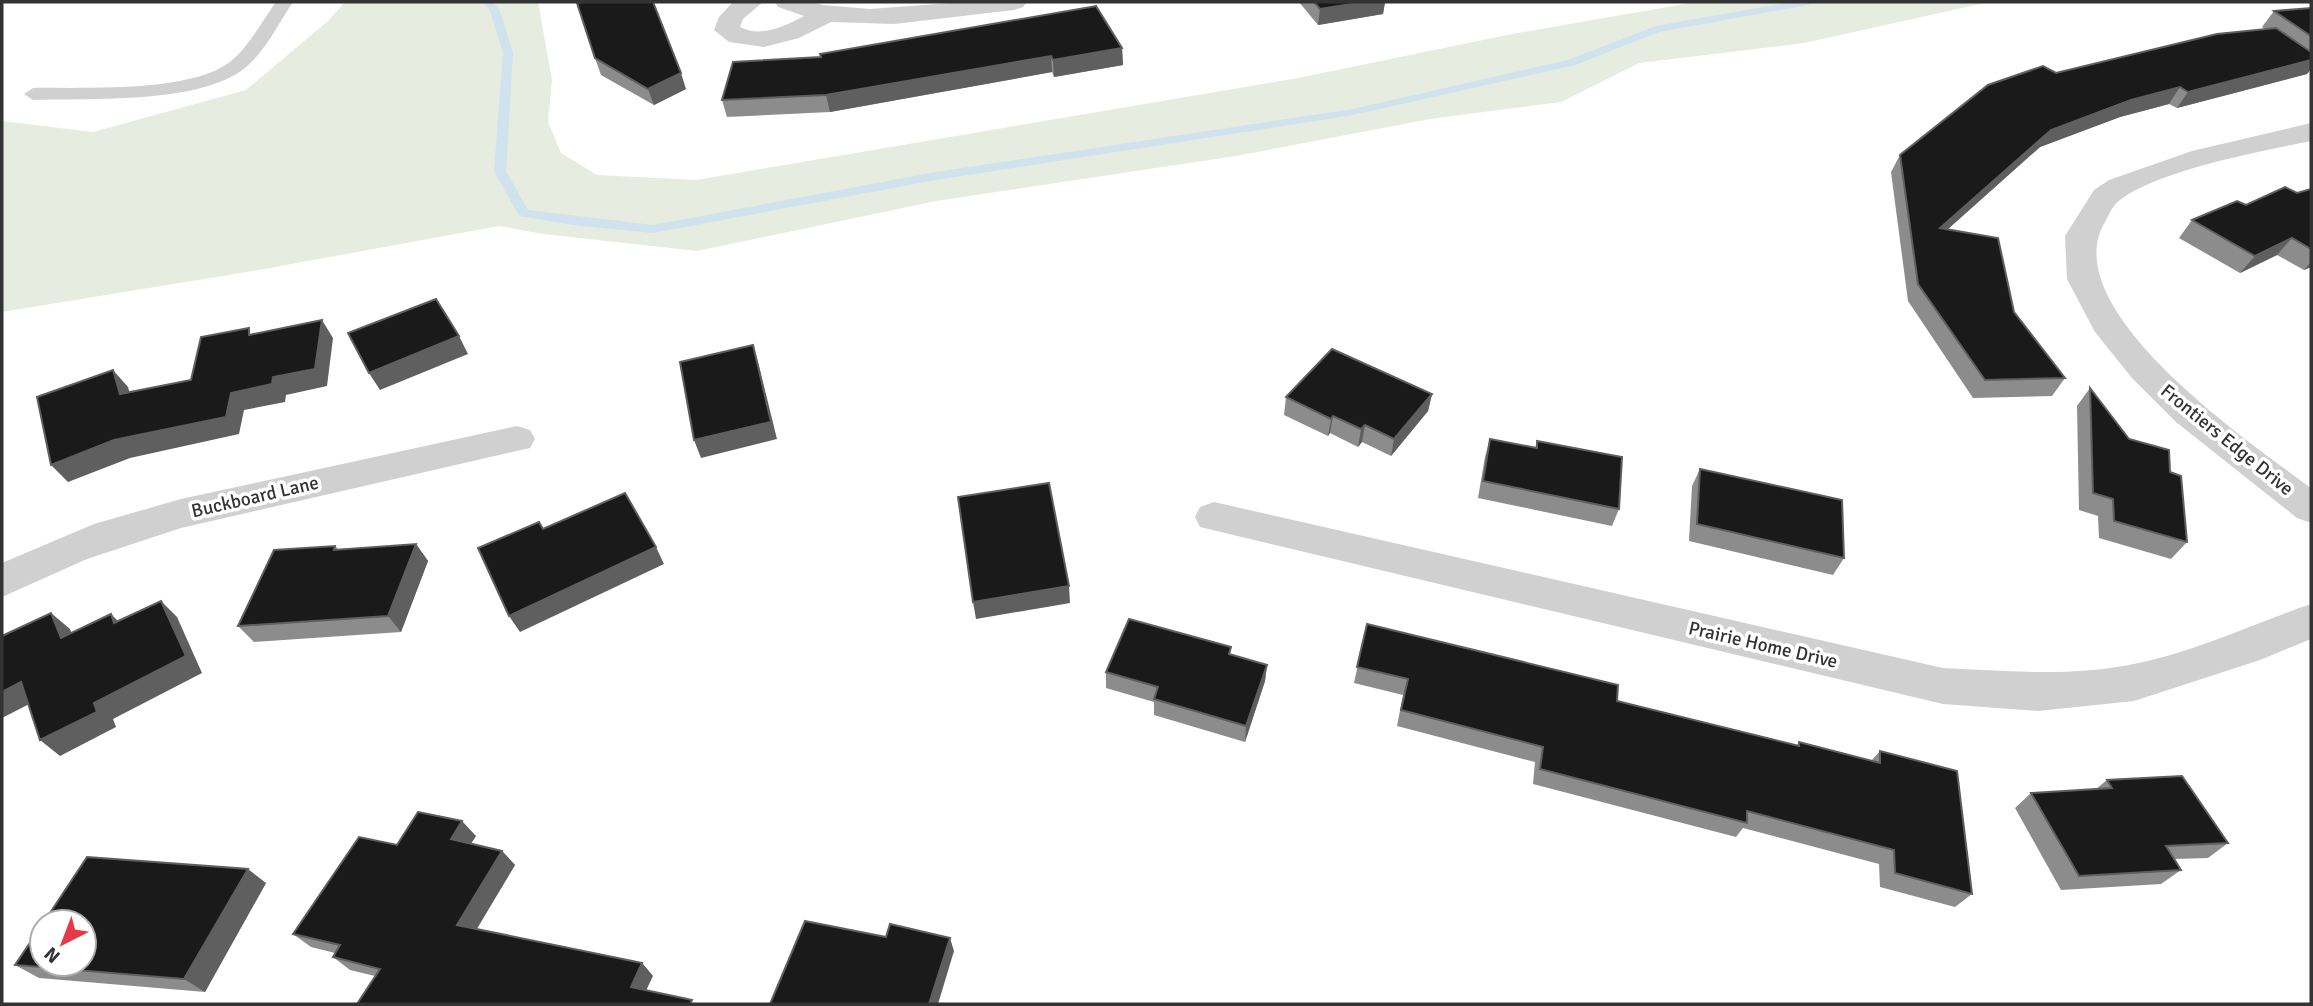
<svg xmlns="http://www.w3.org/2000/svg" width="2313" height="1006" font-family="Signika,sans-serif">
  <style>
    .green { fill: #e6ecdf }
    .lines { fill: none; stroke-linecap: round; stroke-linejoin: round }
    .stream { fill: #cfe2ee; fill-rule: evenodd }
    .service { fill: #d0d0d0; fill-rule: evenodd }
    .minor { fill: #d0d0d0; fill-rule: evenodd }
    .wall { fill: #8c8c8c }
    .shaded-wall { fill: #5f5f5f }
    .building { fill: #1a1a1a; stroke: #5f5f5f; stroke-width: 2 }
    .labels { text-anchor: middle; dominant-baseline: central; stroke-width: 7; stroke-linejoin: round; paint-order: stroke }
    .street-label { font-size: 19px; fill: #333; stroke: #fff }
  </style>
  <rect width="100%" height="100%" fill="#fff"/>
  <!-- green -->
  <path class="green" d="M345,2H538L552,80L548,122L561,153L597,175L696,180L1298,78L1512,34L1696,2H1989L1804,43L1639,63L1561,102L1430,119L1236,156L936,201L697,251L543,234L499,226L259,270L2,312V121L93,132L246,90L328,21Z"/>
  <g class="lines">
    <!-- stream -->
    <path class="stream" d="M483,2H493L500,11L513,53L506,171L528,210L653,225L936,172L1353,109L1568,60L1656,26L1792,2H1813L1808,5L1659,32L1575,65L1353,115L936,180L653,233L580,226L519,216L494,171L503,53L490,11Z"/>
    <!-- service -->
    <path class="service" d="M276,2H293C278,24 263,56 241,71C193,104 90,98 33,100L24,94L33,88C84,87 189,93 230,62C249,47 262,21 276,2Z"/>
    <!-- minor -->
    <g class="minor">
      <path d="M733,2H763L743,19L740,27C761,38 785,26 804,16L778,7L775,2H812L823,5L870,9L964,2H1027L1023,7L1014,10L894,24L831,22L799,38L764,47L729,42L714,30L719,17Z"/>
      <path d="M2311,123V141C2262,151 2158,170 2120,200C2113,205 2109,214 2105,222C2053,309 2252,444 2311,488V523L2297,518L2176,422L2132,378L2095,332L2067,279L2065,236L2094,190L2109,180L2192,151Z"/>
      <path d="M517,426L530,430L535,439L530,448L181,528L87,559L2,597V563L94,524L181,499Z"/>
      <path d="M1214,502L1943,668C2006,671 2072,677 2134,664C2195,652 2252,624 2311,604V639L2260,660L2134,701L2038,711L1943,704L1200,527L1195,517L1200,507Z"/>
    </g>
  </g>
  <!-- wall -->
  <g class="wall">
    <path d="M1299,2H1385L1383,14L1318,25Z"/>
    <path d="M2311,8V69L2307,74L2177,108L2169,104L2120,117L2040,147L1948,229L2014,312L2065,378L2052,396L1973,398L1908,301L1891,172L1900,155L2056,73L2265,29L2262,27L2274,11Z"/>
    <path d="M1122,48L1123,65L1054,77L1052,72L830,112L727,117L722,100L733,62Z"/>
    <path d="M595,58L686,89L654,105L601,75Z"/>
    <path d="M2311,189V267L2304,270L2277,255L2240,273L2179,238L2192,220L2246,205Z"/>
    <path d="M2090,388L2129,439L2170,472L2187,542L2171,559L2099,538L2098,516L2079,510L2077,406Z"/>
    <path d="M1432,394L1428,411L1391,456L1362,442L1358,447L1330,433L1328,436L1284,415L1286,397Z"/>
    <path d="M1490,439L1535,448L1537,441L1619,509L1612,526L1478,498L1485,457Z"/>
    <path d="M1700,469L1844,558L1833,575L1689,541L1692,486Z"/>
    <path d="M416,544L428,561L401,632L254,642L238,626L335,546L338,549Z"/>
    <path d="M1367,624L1617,701L1797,745L1799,742L1871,761L1880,751L1972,894L1955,907L1880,887L1879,864L1743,828L1736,837L1533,784L1535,762L1397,726L1403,695L1354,683Z"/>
    <path d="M1231,647L1230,654L1267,665L1265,681L1245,742L1154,715V702L1106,688V672Z"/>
    <path d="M2107,780L2228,843L2208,858L2175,859L2181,870L2161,884L2061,890L2015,808L2031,793L2096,789Z"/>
    <path d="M476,836L471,843L502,851L515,865L477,929L642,963L653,976H375L350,970L333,957L335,953L311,947L293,934L397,845Z"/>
    <path d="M266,883L205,992L39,978L15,965Z"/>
  </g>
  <!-- shaded-wall -->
  <g class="shaded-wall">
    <path d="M1364,2H1385L1383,14L1318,25L1320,9Z"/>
    <path d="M1122,48L1123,65L1054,77L1053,60Z"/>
    <path d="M1051,56L1052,72L830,112L826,95Z"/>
    <path d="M2311,60V69L2307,74L2177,108L2188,92Z"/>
    <path d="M681,73L686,89L654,105L648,89Z"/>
    <path d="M2180,87L2169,104L2120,117L2040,147L1930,245L1940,228L2051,130L2131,100Z"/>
    <path d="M2292,238L2277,255L2240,273L2255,256Z"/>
    <path d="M2311,262V267L2304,270Z"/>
    <path d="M322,320L333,338L327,386L286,395L285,402L244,410L239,434L130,458L68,482L51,465L114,440L231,393L273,377Z"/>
    <path d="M459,336L468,354L380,390L369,373Z"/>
    <path d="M753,345L758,362L777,439L701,458L694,440Z"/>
    <path d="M113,370L128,387L135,411L120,394Z"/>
    <path d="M1432,394L1428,411L1391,456L1394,439Z"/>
    <path d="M1333,416L1330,433L1328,436L1331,419Z"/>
    <path d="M1365,425L1362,442L1358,447L1361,429Z"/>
    <path d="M416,544L428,561L401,632L388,616Z"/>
    <path d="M656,547L664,564L520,632L509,616Z"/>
    <path d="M1069,586L1070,603L976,619L973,602Z"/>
    <path d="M161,601L177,617L202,673L113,719L116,727L60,756L40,740Z"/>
    <path d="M51,613L70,629L80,655L61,638Z"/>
    <path d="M111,614L128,631L114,623Z"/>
    <path d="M1267,665L1265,681L1245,742L1246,726Z"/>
    <path d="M21,682L41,698L2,718V692Z"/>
    <path d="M462,821L476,836L465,853L451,839Z"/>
    <path d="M502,851L515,865L471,938L457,925Z"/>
    <path d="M248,869L266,883L205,992L184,979Z"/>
    <path d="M950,938L954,951L938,1004H929Z"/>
    <path d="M642,963L653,976L642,999L631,987Z"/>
  </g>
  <!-- building -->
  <g class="building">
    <path d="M583,2H653L681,73L648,89L595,58L577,3Z"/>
    <path d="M1314,2H1364L1320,9Z"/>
    <path d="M1096,6L1122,48L1053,60L1051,56L826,95L722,100L733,62L821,57L820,54Z"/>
    <path d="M2311,8V36L2274,11Z"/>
    <path d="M2276,28L2311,52V60L2188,92L2180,87L2131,100L2051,130L1940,228L1998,238L2014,312L2065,378L1985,380L1918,284L1900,155L1988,85L2043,66L2056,73L2217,34Z"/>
    <path d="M2285,187L2297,193L2311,189V249L2292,238L2255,256L2192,220L2237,201L2246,205Z"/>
    <path d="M436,299L459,336L369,373L348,333Z"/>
    <path d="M322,320L315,369L273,377L272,384L231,393L226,417L114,440L51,465L37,397L113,370L120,394L191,380L201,337L249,328V335Z"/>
    <path d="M753,345L771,422L694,440L680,362Z"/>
    <path d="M1332,349L1432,394L1394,439L1365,425L1361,429L1333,416L1331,419L1286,397Z"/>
    <path d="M2090,388L2129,439L2169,450L2170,472L2181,476L2187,542L2114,521L2113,499L2093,493Z"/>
    <path d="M1490,439L1537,448V441L1622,457L1619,509L1483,481Z"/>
    <path d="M1700,469L1842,500L1844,558L1697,524Z"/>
    <path d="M1049,483L1069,586L973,602L958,497Z"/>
    <path d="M625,493L656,547L509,616L478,548L539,522L543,529Z"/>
    <path d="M416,544L388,616L238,626L274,550L335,546L334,550Z"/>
    <path d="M161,601L186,656L94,703L97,712L40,740L21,682L2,692V636L51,613L61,638L111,614L114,623Z"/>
    <path d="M1129,619L1231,647L1229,654L1267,665L1246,726L1154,699L1158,687L1106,672Z"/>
    <path d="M1367,624L1618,685L1617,701L1799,746V742L1880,763V751L1957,771L1972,894L1895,873L1894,850L1747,811V823L1540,769L1543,747L1401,710L1408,679L1357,667Z"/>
    <path d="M2182,776L2228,843L2166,846L2181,870L2079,876L2031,793L2112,788L2107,780Z"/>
    <path d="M418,812L462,821L451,839L502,851L457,925L642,963L631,987L692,1000L690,1004H357L380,969L333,957L340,945L293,934L359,837L397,845Z"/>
    <path d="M87,857L248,869L184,979L15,965L42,925V964H84V922H44Z"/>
    <path d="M805,921L886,937L890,924L950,938L929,1004H770Z"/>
  </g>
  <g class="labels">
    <!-- street labels -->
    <g class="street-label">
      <text transform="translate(2227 440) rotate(39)">Frontiers Edge Drive</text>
      <text transform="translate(255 497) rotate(-13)">Buckboard Lane</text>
      <text transform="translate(1763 645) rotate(13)">Prairie Home Drive</text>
    </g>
  </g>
  <!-- border -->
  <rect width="2313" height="1006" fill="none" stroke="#333333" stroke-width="7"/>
  <!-- north arrow -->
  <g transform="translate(63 943) rotate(222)"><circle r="33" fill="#ffffff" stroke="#adadad" stroke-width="2"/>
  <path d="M0-5L12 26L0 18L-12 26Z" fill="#e63946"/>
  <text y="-10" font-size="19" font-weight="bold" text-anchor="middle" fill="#333333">N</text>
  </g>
</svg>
